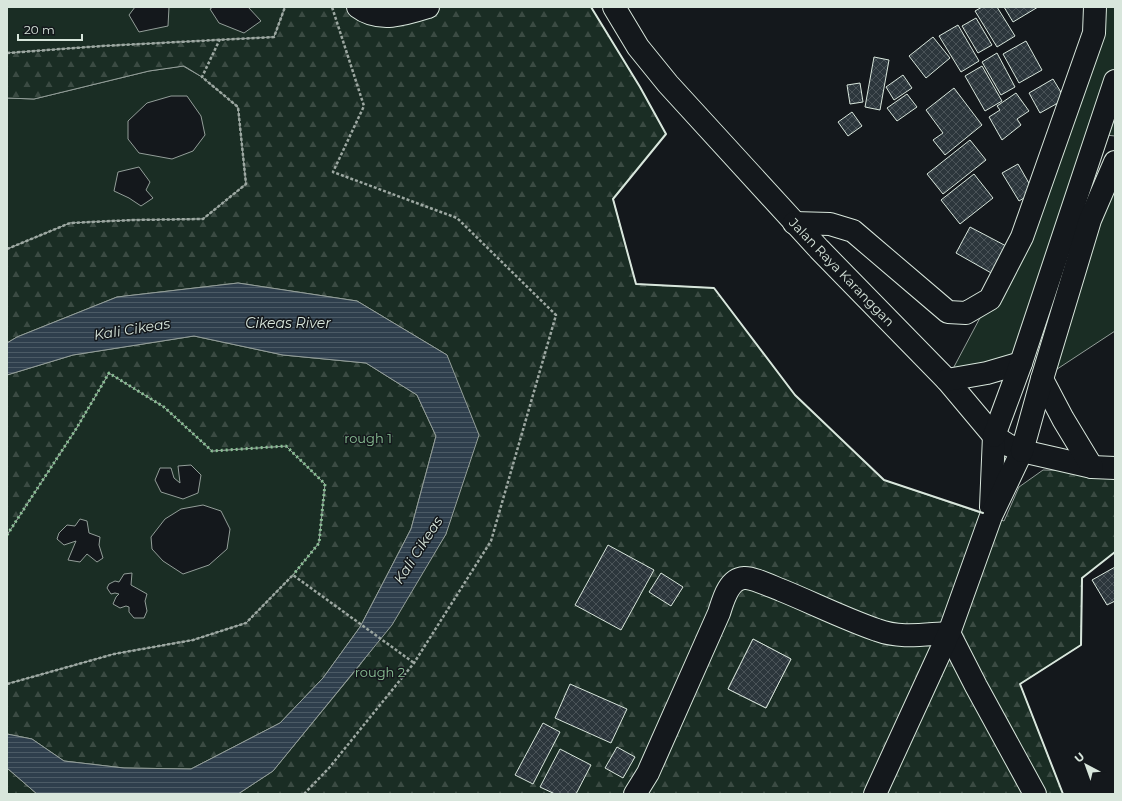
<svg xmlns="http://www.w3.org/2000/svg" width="1122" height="801" font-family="Montserrat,sans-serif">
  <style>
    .green { fill: #1a2d24; stroke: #939e99; fill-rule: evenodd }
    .forest { fill: url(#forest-firs); stroke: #939e99; fill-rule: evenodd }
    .water { fill: url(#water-rules); stroke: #939e99 }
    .building { fill: url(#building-cross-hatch); stroke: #d8e6dc }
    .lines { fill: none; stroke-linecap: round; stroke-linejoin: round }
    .minor-casing { stroke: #d8e6dc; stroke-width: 24 }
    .highway-casing { stroke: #d8e6dc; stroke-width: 24 }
    .path { stroke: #9da8a2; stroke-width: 2.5; stroke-dasharray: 3 2; stroke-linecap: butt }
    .minor { stroke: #14181c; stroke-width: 22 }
    .highway { stroke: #14181c; stroke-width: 22 }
    .hedge { stroke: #8ac095; stroke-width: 3; stroke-dasharray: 2 3; stroke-linecap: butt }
    .wall { stroke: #d8e6dc; stroke-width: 2 }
    .labels { text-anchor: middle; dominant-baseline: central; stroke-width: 3; stroke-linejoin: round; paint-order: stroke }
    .street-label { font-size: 13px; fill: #d8e6dc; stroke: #14181c }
    .park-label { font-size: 13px; fill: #8ac095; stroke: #14181c }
    .water-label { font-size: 14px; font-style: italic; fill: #d8e6dc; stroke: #14181c }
  </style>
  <defs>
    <pattern id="forest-firs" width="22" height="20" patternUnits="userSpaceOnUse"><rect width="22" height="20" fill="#1a2d24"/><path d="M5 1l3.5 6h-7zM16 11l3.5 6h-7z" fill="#3b4b43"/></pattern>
    <pattern id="water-rules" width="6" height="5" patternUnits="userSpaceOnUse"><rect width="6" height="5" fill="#2f3f4d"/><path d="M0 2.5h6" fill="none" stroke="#4c5b66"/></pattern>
    <pattern id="building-cross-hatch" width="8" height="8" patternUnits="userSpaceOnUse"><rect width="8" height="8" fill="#2c363c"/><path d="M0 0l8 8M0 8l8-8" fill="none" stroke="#4a5358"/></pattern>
  </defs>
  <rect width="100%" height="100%" fill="#14181c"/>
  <!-- green -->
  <g class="green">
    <path d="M7,7H135L129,15L139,32L168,26L169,7H213L210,9L219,23L244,33L261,21L248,7H285L274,37L102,46L7,53Z"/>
    <path d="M1095,7H1115V136L1097,134L1021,363L947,380L990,299Z"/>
    <path d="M183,66L202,77L238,107L246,184L203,219L133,220L70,223L7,249V98L34,99L149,71ZM171,96H187L201,116L205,135L193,151L172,159L139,153L128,139V121L147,103ZM139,167L150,182L146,190L153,198L141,206L129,198L114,191L118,172Z"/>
    <path d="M1115,162V331L1042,379Z"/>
    <path d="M109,373L164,407L212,451L286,446L325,484L319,543L293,575L246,623L193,640L114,654L7,684V535L76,429ZM191,465L201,475L198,493L183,499L161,492L155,480L160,468H171L174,478L180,483L178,466ZM203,505L221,511L230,529L227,549L209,565L183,574L163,561L152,549L151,537L165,519L181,509ZM80,519L87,521L89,533L100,537L99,545L103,558L97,562L87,554L80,562L68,560L76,541L64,545L57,539L59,533L67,525L75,526ZM132,573L131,585L147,594L145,601L147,611L144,618H134L129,612V607L126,606L120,608L113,604L116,597L119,594L115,593L111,594L107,588L109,584L115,581L119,582L124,574Z"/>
  </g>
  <!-- forest -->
  <g class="forest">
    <path d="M285,7H591L640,87L666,134L613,199L636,284L714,288L795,395L884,480L1004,521L1019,487L1043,470L1109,471L1115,473V552L1082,578L1081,645L1020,684L1063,794H238L273,771L359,666L375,645L446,534L447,355L357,301L238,283L117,297L17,337L7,343V249L10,248L70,223L133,220L203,219L246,184L238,107L202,77L184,66L149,71L34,99L7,98V53L102,46L274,37ZM753,639L791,659L766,708L728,689Z"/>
    <path d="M194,336L283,355L366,363L417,395L436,436L411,529L360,627L323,678L280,723L191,769L124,768L64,761L32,739L7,734V684L114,654L193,640L246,623L293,575L319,543L325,484L286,446L212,451L164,407L109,373L76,429L7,535V375L73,355Z"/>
    <path d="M7,768L37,794H7Z"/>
  </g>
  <!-- water -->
  <path class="water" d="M238,283L357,301L447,355L479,435L446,534L392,625L273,771L238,794H37L7,768V734L32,739L64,761L124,768L191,769L280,723L323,678L360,627L371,606L411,529L436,436L417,395L366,363L283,355L194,336L73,355L7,375V343L17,337L117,297Z"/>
  <!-- building -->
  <g class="building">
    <path d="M982,7H997L1015,36L997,47L975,11Z"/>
    <path d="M1004,7H1038L1013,22Z"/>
    <path d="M976,18L992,45L978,53L962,26Z"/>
    <path d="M958,25L979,61L961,72L939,36Z"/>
    <path d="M933,37L950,58L926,78L909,56Z"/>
    <path d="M1026,41L1042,70L1019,83L1003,54Z"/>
    <path d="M997,53L1015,87L1001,95L982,62Z"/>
    <path d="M874,57L889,60L880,110L865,107Z"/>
    <path d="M982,66L1002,101L985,111L965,76Z"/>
    <path d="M903,75L912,88L894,100L886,87Z"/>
    <path d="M1053,79L1065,99L1040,113L1029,93Z"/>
    <path d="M860,83L863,102L850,104L847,85Z"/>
    <path d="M954,88L982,125L945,155L933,140L943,133L926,110Z"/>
    <path d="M1016,93L1029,111L1017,119L1021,125L1002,140L989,117L1000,110L997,106Z"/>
    <path d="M907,94L917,107L897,121L887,108Z"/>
    <path d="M852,112L862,126L848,136L838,122Z"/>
    <path d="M970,140L986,160L943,194L927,174Z"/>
    <path d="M1018,164L1034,192L1019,201L1002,173Z"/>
    <path d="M974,174L993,198L960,224L941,200Z"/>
    <path d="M970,227L1008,247L993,274L956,253Z"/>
    <path d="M608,545L654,570L621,630L575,605Z"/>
    <path d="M1115,567V601L1107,605L1092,580Z"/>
    <path d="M661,573L683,587L671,606L649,592Z"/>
    <path d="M753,639L791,659L766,708L728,689Z"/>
    <path d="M570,684L627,709L611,743L555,718Z"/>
    <path d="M543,723L560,732L533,784L515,775Z"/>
    <path d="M617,747L635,757L623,778L605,768Z"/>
    <path d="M560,749L591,765L576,794H555L540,787Z"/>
  </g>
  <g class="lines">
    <defs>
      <g id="minor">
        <path d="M358,7C379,23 406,14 428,7"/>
        <path d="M614,7L638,47L668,84L819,249L947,380L994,436L1008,445L1022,451L1092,467L1115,468"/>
        <path d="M794,223L830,224L853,231L948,312L966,313L990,299L1022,237L1094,33L1095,7"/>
        <path d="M1042,379L1063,419L1092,467"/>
        <path d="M947,380L987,373L1021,363"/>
        <path d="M991,507L994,436"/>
        <path d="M949,633L976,686L1035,794"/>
        <path d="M635,794L648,773L719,613C723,601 728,579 744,578C752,577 773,587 781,590C813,603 845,619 877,630C901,639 925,634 949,633"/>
        <path d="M875,794L949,633L991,516L1022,451"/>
      </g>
      <g id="highway">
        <path d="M994,436L1021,363L1115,81"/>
        <path d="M1022,451L1042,379L1090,220L1115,162"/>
      </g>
    </defs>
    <!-- minor casing -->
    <use href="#minor" class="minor-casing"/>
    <!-- highway casing -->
    <use href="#highway" class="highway-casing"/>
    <!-- path -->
    <g class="path">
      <path d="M7,53L102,46L274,37L285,7"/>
      <path d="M7,249L70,223L133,220L203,219L246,184L238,107L202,77L220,39"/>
      <path d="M7,684L114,654L193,640L246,623L293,575L414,663"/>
      <path d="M304,794L329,768L414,663L491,541L556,315L457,218L333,172L364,106L332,7"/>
    </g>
    <!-- minor -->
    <use href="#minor" class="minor"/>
    <!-- highway -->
    <use href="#highway" class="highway"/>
    <!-- hedge -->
    <path class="hedge" d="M7,535L76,429L109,373L164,407L212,451L286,446L325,484L319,543L293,575"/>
    <!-- wall -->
    <g class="wall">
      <path d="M591,7L640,87L666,134L613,199L636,284L714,288L795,395L884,480L983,513"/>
      <path d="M1063,794L1020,684L1081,645L1082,578L1115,552"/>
    </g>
  </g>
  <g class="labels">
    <!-- street labels -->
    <g class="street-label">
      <text transform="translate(842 272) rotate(46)">Jalan Raya Karanggan</text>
    </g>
    <!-- park labels -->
    <g class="park-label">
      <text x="368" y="438">rough 1</text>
      <text x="380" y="672">rough 2</text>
    </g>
    <!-- water labels -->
    <g class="water-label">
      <text x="288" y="323">Cikeas River</text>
      <text transform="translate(132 329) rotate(-9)">Kali Cikeas</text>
      <text transform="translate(418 550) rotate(-57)">Kali Cikeas</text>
    </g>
  </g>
  <!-- border -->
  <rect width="1122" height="801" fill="none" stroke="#d8e6dc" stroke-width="16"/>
  <!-- north arrow -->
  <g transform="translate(1086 765) rotate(319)" stroke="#14181c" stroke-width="3" paint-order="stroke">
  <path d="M0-3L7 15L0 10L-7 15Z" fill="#d8e6dc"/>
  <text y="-6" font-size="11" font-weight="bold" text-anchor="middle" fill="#d8e6dc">U</text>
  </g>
  <!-- scale -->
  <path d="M18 34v6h64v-6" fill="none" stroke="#d8e6dc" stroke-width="2"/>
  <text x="24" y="34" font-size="12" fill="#d8e6dc" stroke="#14181c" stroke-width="3" paint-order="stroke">20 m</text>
</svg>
